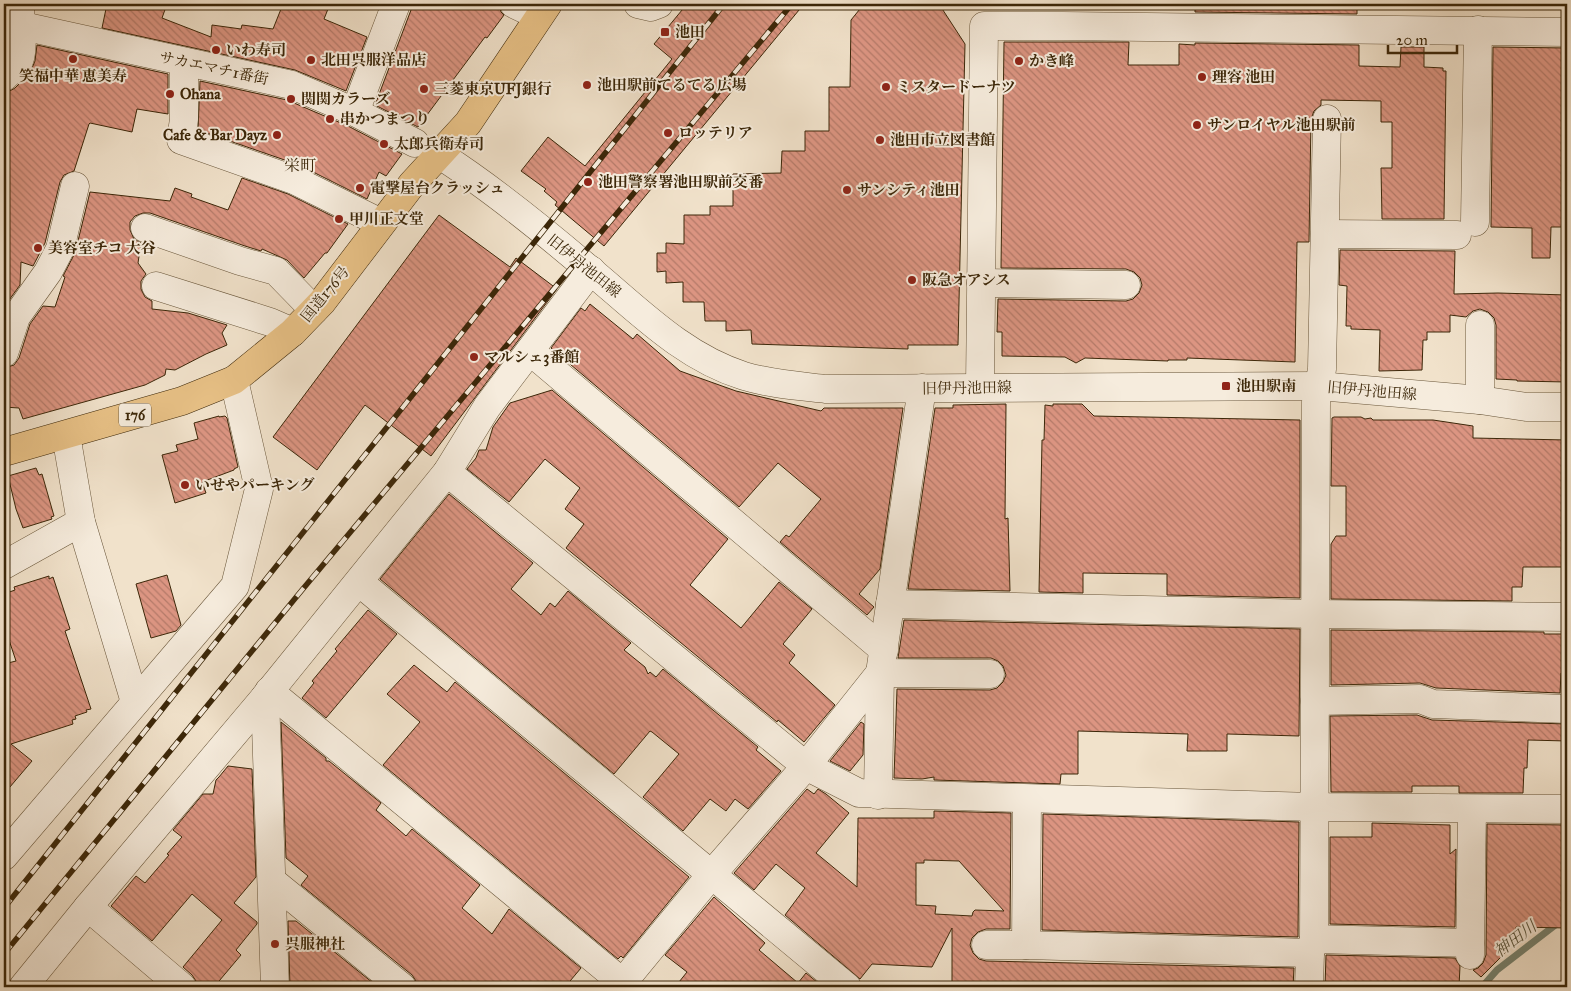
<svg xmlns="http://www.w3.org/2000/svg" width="1571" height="991" font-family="'IM FELL Great Primer','Noto Serif JP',serif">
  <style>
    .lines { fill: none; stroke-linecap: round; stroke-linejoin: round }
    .stream { stroke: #758270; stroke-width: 7 }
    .building { fill: url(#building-back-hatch); stroke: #3c2709; fill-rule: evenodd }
    .minor-casing { stroke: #69563a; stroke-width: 29 }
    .highway-casing { stroke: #3c2709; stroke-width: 29 }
    .minor { stroke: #f6ecdd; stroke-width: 28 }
    .highway { stroke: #e8c186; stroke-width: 28 }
    .rail-casing { stroke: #3c2709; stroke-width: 5.5 }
    .rail { stroke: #f6ecdd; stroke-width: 4; stroke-dasharray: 11; stroke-linecap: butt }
    .poi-dot { fill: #8f2418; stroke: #f6ecdd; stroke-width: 2 }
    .labels { text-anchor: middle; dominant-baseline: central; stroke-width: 4; stroke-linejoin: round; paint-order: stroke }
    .shield { fill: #f6ecdd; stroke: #746249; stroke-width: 1 }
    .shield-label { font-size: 14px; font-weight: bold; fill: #3c2709 }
    .poi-label { font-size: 15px; font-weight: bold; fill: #3c2709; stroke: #f6ecdd; text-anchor: start }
    .street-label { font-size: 15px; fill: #3c2709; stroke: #f6ecdd }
    .neighbourhood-label { font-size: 16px; fill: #3c2709; stroke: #f6ecdd }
    .water-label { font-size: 16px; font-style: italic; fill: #58543c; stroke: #f6ecdd }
  </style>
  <defs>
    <pattern id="building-back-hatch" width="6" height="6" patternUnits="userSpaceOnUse" patternTransform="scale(1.25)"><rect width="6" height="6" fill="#dc9582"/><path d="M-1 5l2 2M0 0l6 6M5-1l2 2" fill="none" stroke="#b47a69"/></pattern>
  </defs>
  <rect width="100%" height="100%" fill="#f1e2cb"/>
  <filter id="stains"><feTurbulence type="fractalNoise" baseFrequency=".004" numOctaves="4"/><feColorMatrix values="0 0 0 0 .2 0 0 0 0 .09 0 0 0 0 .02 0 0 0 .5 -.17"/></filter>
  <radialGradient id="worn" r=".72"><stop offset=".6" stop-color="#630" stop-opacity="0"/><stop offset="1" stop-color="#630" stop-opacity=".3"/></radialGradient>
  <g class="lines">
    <!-- stream -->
    <path class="stream" d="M1482,987L1497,970L1567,916"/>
  </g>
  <!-- building -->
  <g class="building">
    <path d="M107,4H167L162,18L211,37L212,25L241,29L242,25L273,29L283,4H330L324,19L367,37L346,91L295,70L102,28Z"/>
    <path d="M411,4H499L501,12L504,15L487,38L485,37L418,127L375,105L411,10Z"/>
    <path d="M687,4H804L604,246L555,205L557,202L544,191L546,189L521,171L548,137L585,166L672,59L654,44Z"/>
    <path d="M864,4H939L965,44L958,345H908V349L752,344L751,330L726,331V321H705L704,302H683V282L666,283V271L657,272V253H666V243L684,244V215H710V206H733V174L781,173L782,151H805V131H829V87H850L851,20Z"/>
    <path d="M1195,4H1357V14L1195,12Z"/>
    <path d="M1004,42H1129L1128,65H1179V44L1195,45V43L1359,45V66L1400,67L1401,47H1424V67L1443,68V71H1446L1444,219H1382L1381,168H1392V122H1381V101L1321,100V105L1314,111L1311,119L1309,242H1297L1295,362L1187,358V360H1168V361L1085,358L1076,363L1065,357L1002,356V332H997L998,299L1126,301L1133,299L1139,293L1142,285L1140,278L1134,272L1126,269L1001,268Z"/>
    <path d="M37,45L168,74V114L137,109L132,132L90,123L89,124L74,171L64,175L60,182L45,243L33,266L21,262L20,285L4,307V92H8L15,88L30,73L35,61Z"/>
    <path d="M1493,47L1567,48V227H1551L1550,258H1532V228L1491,227Z"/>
    <path d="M200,81L287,100L348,126L402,154L386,176L379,172L367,199L299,165L198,130Z"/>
    <path d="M242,178L288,194L348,224L327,253H325L304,278L287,260L262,249L261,251L245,246L150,213H143L135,216L130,222V230L134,239L141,243L138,263L146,274L141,281V289L145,297L152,301V309L188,313L227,325L222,333L227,345L206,354L175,370L166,369L165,375L145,385L23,419L19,408L4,407V368L14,365L19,358L30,324L43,306L55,307L65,277L63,276L75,253L90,192L170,201L175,188L192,194L191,197L228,210Z"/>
    <path d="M439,215L510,267L516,258L557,289L431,456L365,405L317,470L273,437Z"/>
    <path d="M1340,250L1455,251L1454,294L1498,293L1567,295V382L1517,381V380L1496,379V325L1494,318L1488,312L1480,309L1473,311L1466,317L1450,315V332H1427V340H1423L1422,370L1379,371L1380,330L1351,329V326H1346L1347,286L1339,285Z"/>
    <path d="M590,304L633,339L637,334L680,371L736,391L821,411L824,408H903L880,569L859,594L874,607L867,615L780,542L786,535L789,537L821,499L778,463L739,507L551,348L581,308L585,311Z"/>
    <path d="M552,390L728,539L690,585L741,628L779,582L812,609L783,644L795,655L789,663L835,705L804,742L778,720L777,722L566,548L584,524L565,509L580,488L545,459L509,502L467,469L476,458L479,450H486L493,427L510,403Z"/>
    <path d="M1006,404L1005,519L1008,518L1010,591L908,589L935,408H953V405Z"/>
    <path d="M1053,404H1082L1094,416L1300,420V598L1167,595V574L1083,573V593L1039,592L1042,440H1044L1045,405L1053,406Z"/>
    <path d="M219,416V417L225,416L227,418L238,467L234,469V470L202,482L206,493L175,503L162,455L178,451L176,445L198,439L194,423Z"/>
    <path d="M1334,417H1361L1365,419L1371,418L1373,420H1433L1473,426V438L1567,440V567H1523L1522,587H1512V601L1331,599V544L1336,536H1346V486H1331L1332,418Z"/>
    <path d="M36,468L39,475L42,474L54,516L51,517L52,519L23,528L16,509L8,476Z"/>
    <path d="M449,494L533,563L511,589L541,615L550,603L555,607L568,591L631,643L624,650L645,667L648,674L650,672L656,677L663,669L758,747L756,750L781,771L748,809L735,799L726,811L710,799L683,831L643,797L679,754L652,732L650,731L614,774L380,579Z"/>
    <path d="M167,575L181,625L176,631L151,638L136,584Z"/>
    <path d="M49,576V579L53,577L70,629L65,631L91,709L86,710L87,712L75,716L76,719L72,720L73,724L11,744L32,761L4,794V664L16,661L4,625V594L15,590L14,587Z"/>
    <path d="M368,610L397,634L326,718L302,698L314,683L312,681L337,651L335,649Z"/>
    <path d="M904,620L1300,629L1299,736L1227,734V751H1187L1188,734L1078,731V774H1061L1060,784L934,780V777L922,779L894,778L897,689L990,690L997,688L1003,682L1006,675L1003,666L998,661L991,658H898Z"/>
    <path d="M1331,630L1544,632V634H1567V674L1561,673L1560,693L1436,688L1420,683L1331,685Z"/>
    <path d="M414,665L447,692L455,682L689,877L623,958L621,956L618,959L383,765L420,722L387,694Z"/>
    <path d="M1417,715L1432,720L1567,724V741L1528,740L1527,768H1524L1523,793H1459V786H1412V792H1331L1330,716Z"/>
    <path d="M281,722L326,758V761H329L381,803L376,810L406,836L412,829L480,885L462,908L492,934L509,909L581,968L565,987H417L416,981L412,975L301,885L308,876L286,858Z"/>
    <path d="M861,722L864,724L863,755L850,771L830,761Z"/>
    <path d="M228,766L252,769L256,877L234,903L257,922V924L236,950L241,955L214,987H197L196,981L192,975L183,967L222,920L192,894L152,941L111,906L136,876L145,883L169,855L167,854L182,837L173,830L203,794H213L216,780L219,777Z"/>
    <path d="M807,789L814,794L818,789L826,794L849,813L816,853L857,887L858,818H934V811L1011,813L1010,929H986L978,932L972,938L970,945L973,953L979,959L986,961L1294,968L1293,987H972L952,985V928L932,967L872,964L860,979L785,915L805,888L776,864L754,890L734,873ZM924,860L959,861L1004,911L975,910L973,912L972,916L935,914L936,906L916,905V863H924Z"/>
    <path d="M1043,814L1299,822L1298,937L1042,930Z"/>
    <path d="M1372,823L1450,825V854L1456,849L1455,927L1330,924V837H1372Z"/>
    <path d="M1487,824L1567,825V928L1516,927L1515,941H1509V949L1481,977L1473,970L1478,968L1483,963L1486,955Z"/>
    <path d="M714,897L765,943L759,950L798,983L806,973L823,987H675L687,972L665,955Z"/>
    <path d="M288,921H296L378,987H290Z"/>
    <path d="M1326,955L1455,958L1460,966L1459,987H1325Z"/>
  </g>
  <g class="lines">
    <defs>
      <g id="minor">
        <path d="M514,4L539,16"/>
        <path d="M638,4L651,7L659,4"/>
        <path d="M4,22L292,85L355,112L415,143"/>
        <path d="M184,62V119L181,140L294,180L381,223"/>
        <path d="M4,77C8,73 14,68 18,63C25,52 20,19 20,4"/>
        <path d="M355,112L396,4"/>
        <path d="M440,155C493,189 543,230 591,271C638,310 683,357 744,376C770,384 799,386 826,389L1319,386L1480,400L1526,407H1567"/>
        <path d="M1475,222L1478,30"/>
        <path d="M145,228L240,261L276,271L314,310"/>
        <path d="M1325,234L1457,235"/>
        <path d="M981,283L1126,285"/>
        <path d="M156,286L270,322L293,332"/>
        <path d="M1480,325V400"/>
        <path d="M530,351L884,650"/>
        <path d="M4,353L16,317L48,272L60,249L75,186"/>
        <path d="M980,387L984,26H1063L1567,32"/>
        <path d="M66,435L81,522L135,702"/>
        <path d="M447,472L806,766L859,793L1314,807L1567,809"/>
        <path d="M4,565L81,522"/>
        <path d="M359,582L847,987"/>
        <path d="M890,604L1316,614L1567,617"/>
        <path d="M269,691L628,987"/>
        <path d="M265,697L275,987"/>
        <path d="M1315,701L1420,699L1433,704L1567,709"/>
        <path d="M878,795L880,673L922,388"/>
        <path d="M4,856L235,586L259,489L234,380"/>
        <path d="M272,881L402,987"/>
        <path d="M88,907L182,987"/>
        <path d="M1314,939L1470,943"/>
        <path d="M986,945H1026L1310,953"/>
        <path d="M1026,945L1027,799"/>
        <path d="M1470,955L1472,809"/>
        <path d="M23,987L88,907L265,697L447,472L487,407L591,270"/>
        <path d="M619,987L711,875L806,766L880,673L990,674"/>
        <path d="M1309,987L1310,953L1314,939L1316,402L1322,369L1327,119"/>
      </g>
      <path id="highway" d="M4,452L182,401L234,380L293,332L322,302L412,184L468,123L548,4"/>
    </defs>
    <!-- minor casing -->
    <use href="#minor" class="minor-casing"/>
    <!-- highway casing -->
    <use href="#highway" class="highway-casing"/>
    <!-- minor -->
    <use href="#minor" class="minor"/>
    <!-- highway -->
    <use href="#highway" class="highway"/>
    <defs>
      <g id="rail">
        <path d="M4,908L724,4"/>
        <path d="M4,954L302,590L792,4"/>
      </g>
    </defs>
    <!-- rail casing -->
    <use href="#rail" class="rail-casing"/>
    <!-- rail -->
    <use href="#rail" class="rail"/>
  </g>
  <!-- markers -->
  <g class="poi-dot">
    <rect x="660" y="27" width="10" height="10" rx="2.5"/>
    <circle cx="216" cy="50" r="5"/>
    <circle cx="73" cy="59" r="5"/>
    <circle cx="311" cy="60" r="5"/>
    <circle cx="1019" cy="61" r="5"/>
    <circle cx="1202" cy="77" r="5"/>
    <circle cx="587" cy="85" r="5"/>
    <circle cx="886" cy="87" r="5"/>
    <circle cx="424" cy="89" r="5"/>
    <circle cx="170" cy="94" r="5"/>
    <circle cx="291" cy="99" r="5"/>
    <circle cx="330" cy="119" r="5"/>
    <circle cx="1197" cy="125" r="5"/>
    <circle cx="668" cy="133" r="5"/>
    <circle cx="277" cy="135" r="5"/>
    <circle cx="880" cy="140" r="5"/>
    <circle cx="384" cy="144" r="5"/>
    <circle cx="588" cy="182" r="5"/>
    <circle cx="360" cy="188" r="5"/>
    <circle cx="847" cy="190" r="5"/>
    <circle cx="339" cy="219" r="5"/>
    <circle cx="38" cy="248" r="5"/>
    <circle cx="912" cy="280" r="5"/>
    <circle cx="474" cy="357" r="5"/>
    <rect x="1221" y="381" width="10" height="10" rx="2.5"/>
    <circle cx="185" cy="485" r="5"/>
    <circle cx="275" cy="944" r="5"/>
  </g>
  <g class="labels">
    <!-- shield labels -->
    <rect class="shield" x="119" y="403.5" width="32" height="23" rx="4"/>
    <g class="shield-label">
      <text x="135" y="415">176</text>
    </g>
    <!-- poi labels -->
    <g class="poi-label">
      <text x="675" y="32">池田</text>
      <text x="226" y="50">いわ寿司</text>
      <text x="321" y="60">北田呉服洋品店</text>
      <text x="1029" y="61">かき峰</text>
      <text x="73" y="76" text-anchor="middle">笑福中華 恵美寿</text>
      <text x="1212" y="77">理容 池田</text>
      <text x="597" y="85">池田駅前てるてる広場</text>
      <text x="896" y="87">ミスタードーナツ</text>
      <text x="434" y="89">三菱東京UFJ銀行</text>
      <text x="180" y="94">Ohana</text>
      <text x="301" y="99">関関カラーズ</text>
      <text x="340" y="119">串かつまつり</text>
      <text x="1207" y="125">サンロイヤル池田駅前</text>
      <text x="678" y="133">ロッテリア</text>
      <text x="267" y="135" text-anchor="end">Cafe &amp; Bar Dayz</text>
      <text x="890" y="140">池田市立図書館</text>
      <text x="394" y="144">太郎兵衛寿司</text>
      <text x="598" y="182">池田警察署池田駅前交番</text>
      <text x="370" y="188">電撃屋台クラッシュ</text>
      <text x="857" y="190">サンシティ池田</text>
      <text x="349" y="219">甲川正文堂</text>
      <text x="48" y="248">美容室チコ 大谷</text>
      <text x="922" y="280">阪急オアシス</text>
      <text x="484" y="357">マルシェ3番館</text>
      <text x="1236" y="386">池田駅南</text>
      <text x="195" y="485">いせやパーキング</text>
      <text x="285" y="944">呉服神社</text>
    </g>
    <!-- street labels -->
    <g class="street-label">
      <text transform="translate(214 68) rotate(12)">サカエマチ1番街</text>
      <text transform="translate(584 266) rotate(39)">旧伊丹池田線</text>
      <text transform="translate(325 294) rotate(-51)">国道176号</text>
      <text transform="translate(967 388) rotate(-1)">旧伊丹池田線</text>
      <text transform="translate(1372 391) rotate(5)">旧伊丹池田線</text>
    </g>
    <!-- neighbourhood labels -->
    <g class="neighbourhood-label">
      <text x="300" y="165">栄町</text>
    </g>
    <!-- water labels -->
    <g class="water-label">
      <text transform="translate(1515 939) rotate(-37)">神田川</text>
    </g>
  </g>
  <!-- margin -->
  <rect width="1571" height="991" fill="none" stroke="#f1e2cb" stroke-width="20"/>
  <rect x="5" y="5" width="1561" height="981" fill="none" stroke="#3c2709" stroke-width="2.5"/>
  <rect x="10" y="10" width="1551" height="971" fill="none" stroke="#3c2709"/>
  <!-- scale -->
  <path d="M1388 45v8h69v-8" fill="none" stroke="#3c2709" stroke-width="2.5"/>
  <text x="1396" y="45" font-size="15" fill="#3c2709" stroke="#f6ecdd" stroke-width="4" paint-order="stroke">20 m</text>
  <rect width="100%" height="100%" filter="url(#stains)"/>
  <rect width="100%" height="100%" fill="url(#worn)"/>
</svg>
